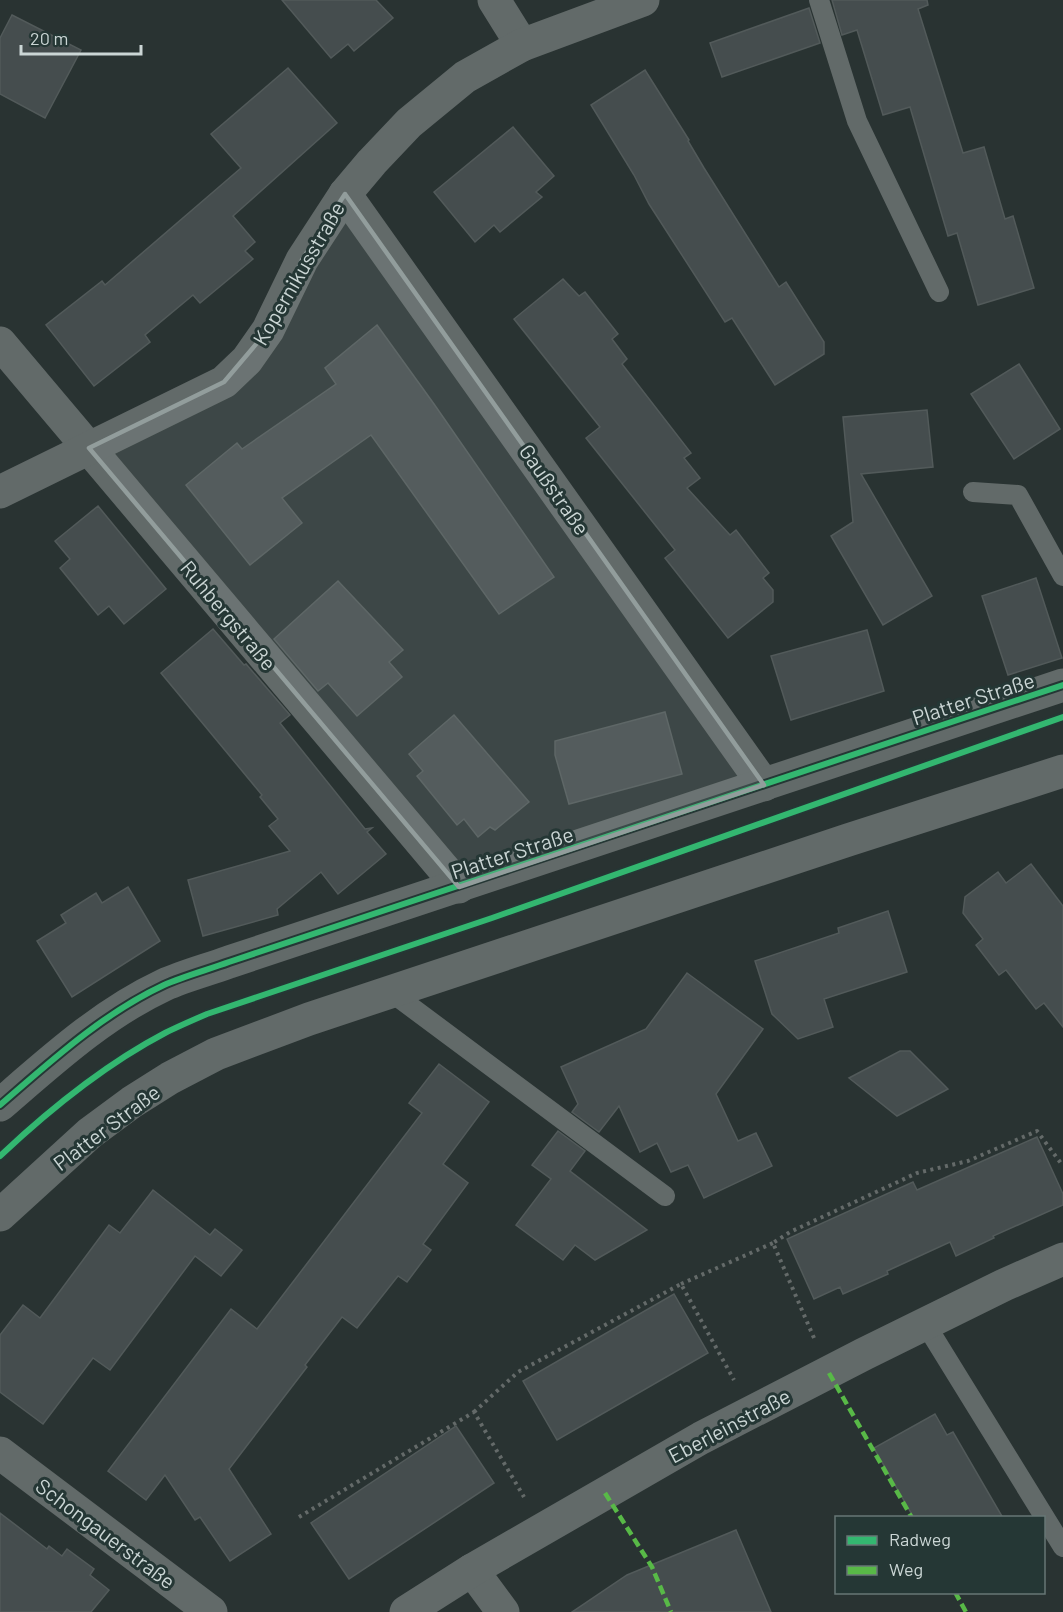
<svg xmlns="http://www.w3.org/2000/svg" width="1063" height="1612" font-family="Barlow,sans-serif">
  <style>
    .building { fill: #454d4e; stroke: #525a5a; stroke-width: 1.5 }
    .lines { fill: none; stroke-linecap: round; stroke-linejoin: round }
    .path { stroke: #646a69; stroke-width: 4; stroke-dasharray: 3 4.5; stroke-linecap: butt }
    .service { stroke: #626a69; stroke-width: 20 }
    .minor { stroke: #626a69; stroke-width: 33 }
    .secondary { stroke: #626a69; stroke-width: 33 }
    .quiet { stroke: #58b947; stroke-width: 4.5; stroke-dasharray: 9 4.5; stroke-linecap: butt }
    .cycleway-casing { stroke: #253735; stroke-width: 10 }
    .cycleway { stroke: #33b770; stroke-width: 6 }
    .marked { fill: #929d9c; fill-opacity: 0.2; stroke: #929d9c; stroke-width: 4.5; stroke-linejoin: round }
    .labels { text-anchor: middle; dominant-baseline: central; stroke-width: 6; stroke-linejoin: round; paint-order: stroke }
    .street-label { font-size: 21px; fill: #cbd6d5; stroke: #253735 }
  </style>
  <rect width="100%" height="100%" fill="#293332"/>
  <!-- building -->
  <g class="building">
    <path d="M282,0H376L393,18L354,51L348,44L331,58Z"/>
    <path d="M832,0H927L928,5L918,9L963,153L984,147L1005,219L1013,216L1034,288L978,305L957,233L948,236L910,107L883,115L857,30L842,35Z"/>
    <path d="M809,8L820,43L722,77L710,43Z"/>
    <path d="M12,15L81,50L45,118L0,94V38Z"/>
    <path d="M288,68L337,123L233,216L255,242L245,251L253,259L200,303L193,295L145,335L150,342L94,386L46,325L102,281L105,285L241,168L211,134Z"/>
    <path d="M645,70L689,140L688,141L704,168L779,287L786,282L824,342V354L775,385L732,318L725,322L649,204L634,175L591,105Z"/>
    <path d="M513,127L554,176L536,192L542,197L500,232L494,225L475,242L434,192Z"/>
    <path d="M563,279L579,296L585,292L618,334L612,339L627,359L622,364L691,453L684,458L700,478L687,488L730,535L736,530L769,573L763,578L773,590V602L728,638L665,558L675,550L586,438L600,427L514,319Z"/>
    <path d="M377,325L434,404L554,577L499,614L371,435L282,498L302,523L250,565L186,485L237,443L242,449L336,384L325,368Z"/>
    <path d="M1019,364L1060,429L1014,459L971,394Z"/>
    <path d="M927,410L933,467L861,474L932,596L883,625L831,536L853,522L843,417Z"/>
    <path d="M98,506L166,589L124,624L109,606L98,615L60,568L70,559L55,541Z"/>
    <path d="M1036,578L1062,658L1008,675L982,596Z"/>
    <path d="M338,581L403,650L389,662L402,677L357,716L328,683L318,691L274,639Z"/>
    <path d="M213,629L244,665L246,664L290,715L280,723L365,829L372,828L367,832L386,854L338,894L321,872L277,909L278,915L203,936L188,880L290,851L269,826L278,819L260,797L262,795L161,673Z"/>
    <path d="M867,630L884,691L791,720L771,656Z"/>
    <path d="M665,712L682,774L569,804L555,755V741Z"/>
    <path d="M454,715L529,802L495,830L490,827L478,837L464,819L457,825L417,776L423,771L409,754Z"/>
    <path d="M1031,864L1063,906V1027L1044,1003L1036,1009L1006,970L999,975L976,945L983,939L963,913L965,897L998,872L1006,883Z"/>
    <path d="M128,887L160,941L72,997L37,941L66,923L61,915L96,893L102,903Z"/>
    <path d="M888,911L907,972L824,999L833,1027L798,1039L772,1014L755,961L839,933L838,928Z"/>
    <path d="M687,973L763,1029L716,1094L738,1141L756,1133L772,1166L704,1198L688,1165L671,1172L657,1143L640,1152L619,1106L599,1132L572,1112L578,1104L561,1067L646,1029Z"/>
    <path d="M900,1051H910L948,1089L897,1116L849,1078Z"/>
    <path d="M439,1064L489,1102L443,1164L468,1183L423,1244L431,1250L407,1282L398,1276L357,1328L342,1317L305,1365L307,1367L229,1469L271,1534L230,1561L200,1517L195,1520L165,1475L146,1500L108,1471L231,1309L257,1329L422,1113L409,1103Z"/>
    <path d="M558,1131L585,1151L570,1171L647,1230L595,1260L575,1245L563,1260L516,1225L551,1179L532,1165Z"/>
    <path d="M1037,1137L1063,1194V1205L993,1236L994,1238L956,1256L950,1242L887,1271L888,1274L843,1294L840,1287L814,1299L787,1239L913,1182L917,1190Z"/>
    <path d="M153,1190L210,1235L215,1229L242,1250L221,1276L195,1256L110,1370L93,1358L43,1424L0,1392V1335L23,1305L40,1318L109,1225L120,1233Z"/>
    <path d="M674,1294L708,1353L557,1440L523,1381Z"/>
    <path d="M935,1414L947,1435L953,1432L1003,1518H914L874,1448Z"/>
    <path d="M456,1426L494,1483L349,1579L311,1523Z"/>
    <path d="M0,1513L47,1549L49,1546L62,1556L67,1549L94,1569L90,1575L109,1590L91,1612H0Z"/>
    <path d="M736,1530L771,1612H572L627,1575Z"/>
  </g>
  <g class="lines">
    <!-- path -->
    <g class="path">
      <path d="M681,1284L773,1243"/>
      <path d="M814,1338L773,1243L790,1232L917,1173L968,1161L1037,1131L1063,1166"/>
      <path d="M474,1412L518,1372L681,1284L734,1380"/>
      <path d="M299,1517L474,1412L524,1497"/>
    </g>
    <!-- service -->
    <g class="service">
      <path d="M819,0L857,121L939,292"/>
      <path d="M973,492L1018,495L1063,576"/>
      <path d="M391,992L665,1196"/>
      <path d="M926,1325L1063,1547"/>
    </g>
    <!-- minor -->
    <g class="minor">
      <path d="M494,0L522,45"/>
      <path d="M345,194L764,785"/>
      <path d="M0,343L459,887"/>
      <path d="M0,492L224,382L247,360L268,330L302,260L345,194L372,162L409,123L465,77L522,45L643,0"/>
      <path d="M0,1105C51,1061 102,1014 164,985C184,976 207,970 229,962L1063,685"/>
      <path d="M0,1453L211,1612"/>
      <path d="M472,1570L503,1612"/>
      <path d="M406,1612L472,1570L701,1438L864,1354L1004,1285L1063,1259"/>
    </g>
    <!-- secondary -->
    <path class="secondary" d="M0,1215L90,1133L132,1102L170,1078L216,1054L309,1019L848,840L1063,771"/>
    <!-- quiet -->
    <g class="quiet">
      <path d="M829,1373L912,1518"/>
      <path d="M605,1493L652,1567L671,1612"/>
      <path d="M955,1592L966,1612"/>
    </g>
    <defs>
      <g id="cycleway">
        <path d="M0,1105C51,1061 102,1014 164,985C184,976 207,970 229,962L1063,685"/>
        <path d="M0,1156C50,1109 104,1065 165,1033C179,1026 193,1020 207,1014L492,918L1063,717"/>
      </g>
    </defs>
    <!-- cycleway casing -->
    <use href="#cycleway" class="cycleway-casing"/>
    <!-- cycleway -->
    <use href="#cycleway" class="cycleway"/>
  </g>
  <!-- marked area -->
  <path class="marked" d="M345,194L764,785L459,887L89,448L224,382L268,330L302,260Z"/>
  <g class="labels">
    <!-- street labels -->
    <g class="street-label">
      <text transform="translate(298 273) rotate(-60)">Kopernikusstraße</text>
      <text transform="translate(555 489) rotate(55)">Gaußstraße</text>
      <text transform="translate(229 615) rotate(50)">Ruhbergstraße</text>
      <text transform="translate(973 698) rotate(-18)">Platter Straße</text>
      <text transform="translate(512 852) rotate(-18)">Platter Straße</text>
      <text transform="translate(106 1127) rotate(-37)">Platter Straße</text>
      <text transform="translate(729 1425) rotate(-28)">Eberleinstraße</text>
      <text transform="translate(106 1533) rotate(37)">Schongauerstraße</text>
    </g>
  </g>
  <!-- legend -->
  <rect x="835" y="1516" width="210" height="78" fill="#253735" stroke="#677775" stroke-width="1.5"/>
  <rect x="847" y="1536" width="30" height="9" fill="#33b770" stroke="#677775" stroke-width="1.5"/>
  <text x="889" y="1546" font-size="18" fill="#cbd6d5">Radweg</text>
  <rect x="847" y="1566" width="30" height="9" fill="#58b947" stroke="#677775" stroke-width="1.5"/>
  <text x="889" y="1576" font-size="18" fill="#cbd6d5">Weg</text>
  <!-- scale -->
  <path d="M21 45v9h120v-9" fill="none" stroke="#cbd6d5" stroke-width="3"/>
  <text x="30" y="45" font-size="18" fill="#cbd6d5" stroke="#253735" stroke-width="4.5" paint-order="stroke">20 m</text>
</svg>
